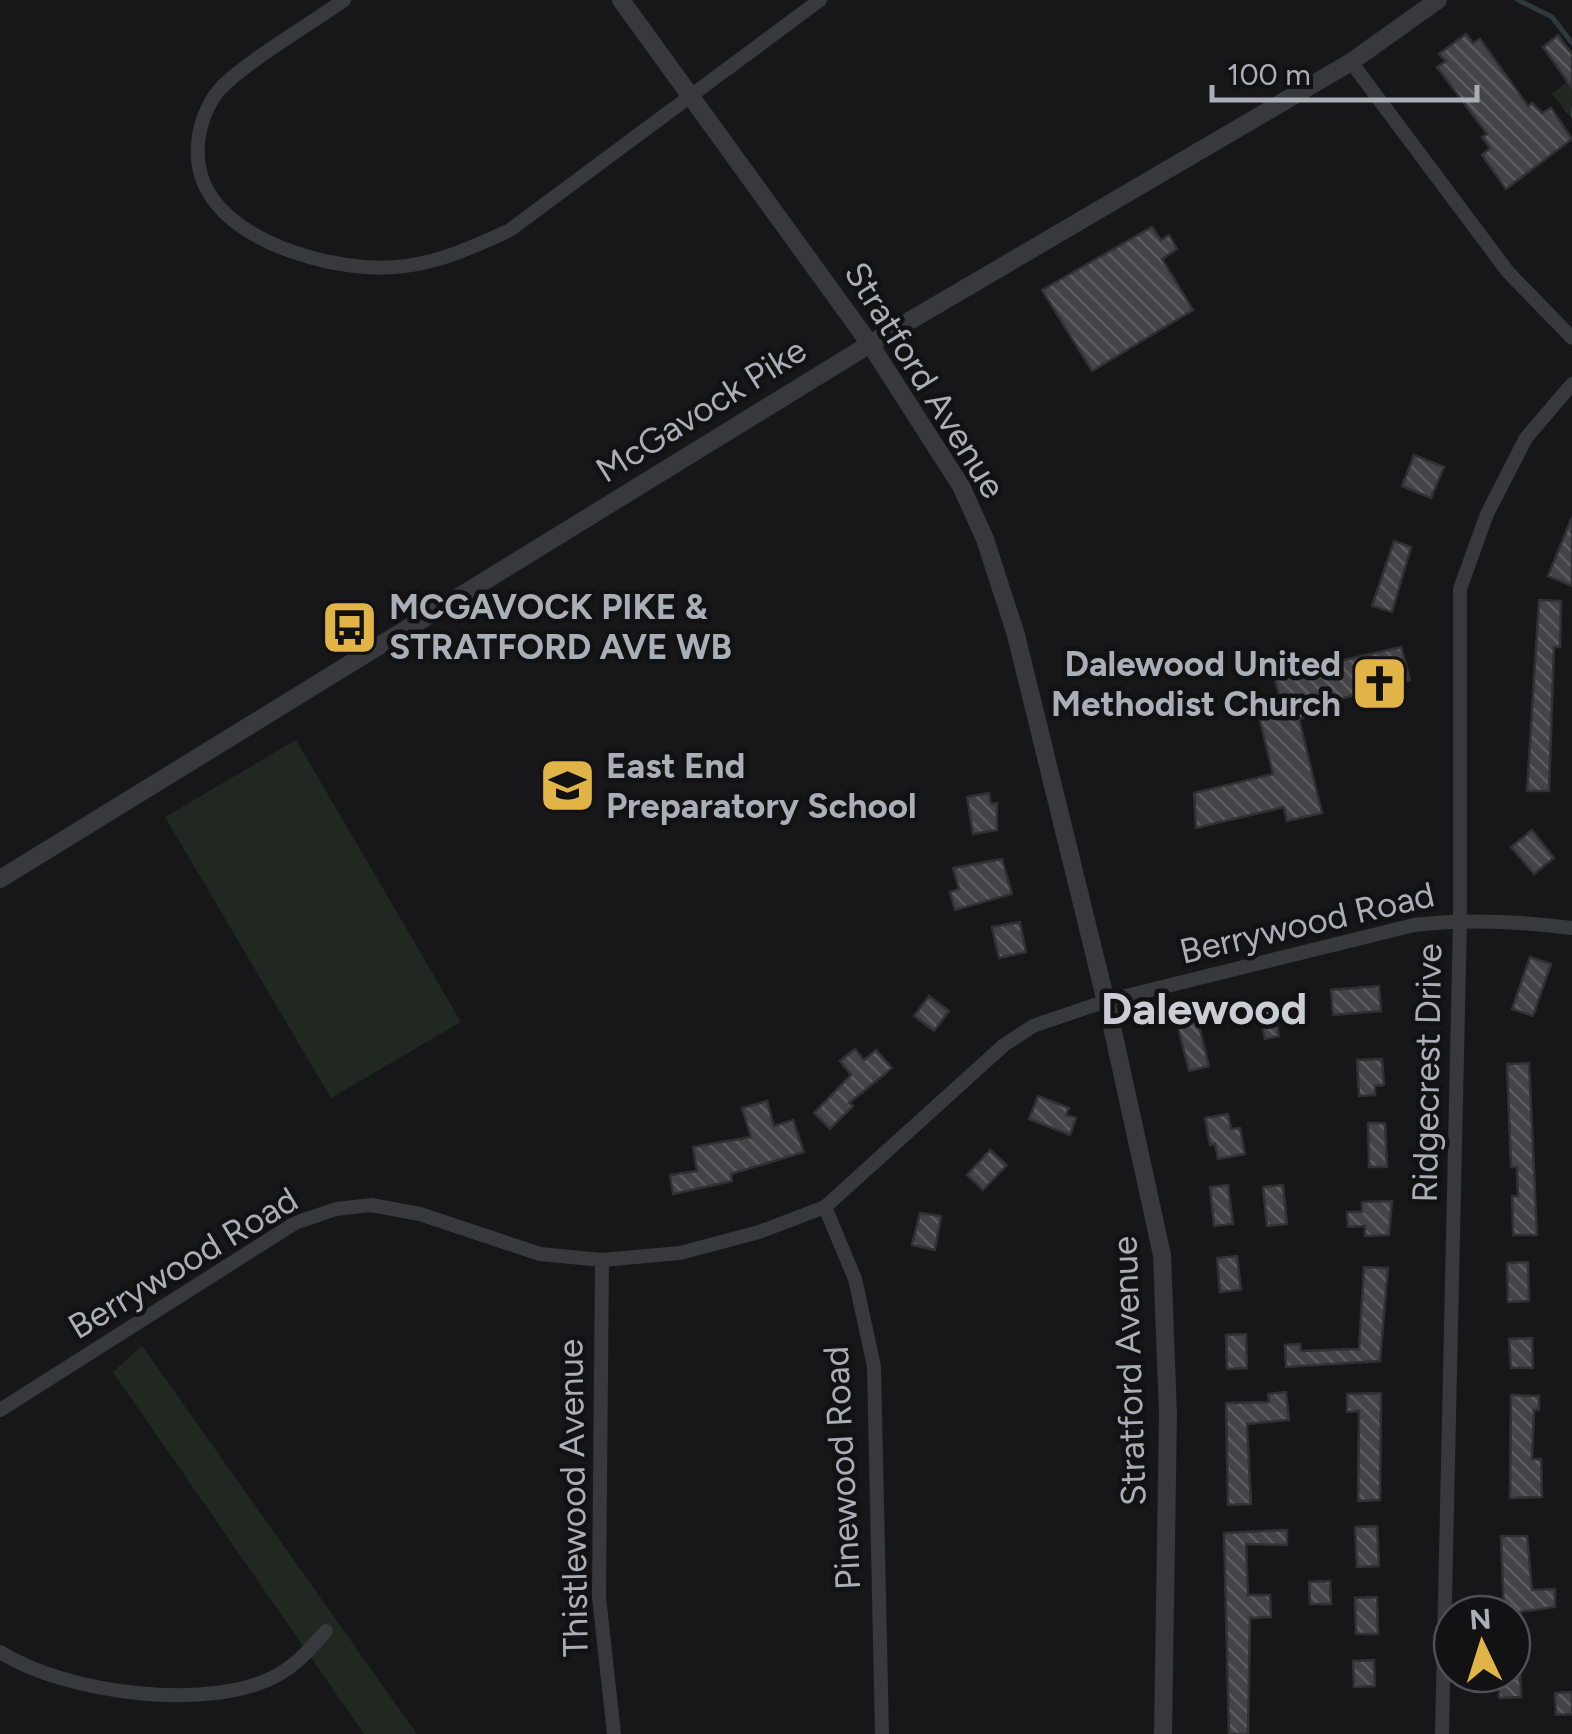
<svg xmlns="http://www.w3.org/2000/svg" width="1572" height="1734" font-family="Figtree,sans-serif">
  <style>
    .grass { fill: #212822 }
    .park { fill: url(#park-tufts) }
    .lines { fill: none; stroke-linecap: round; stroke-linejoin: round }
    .stream { stroke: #30373d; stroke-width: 5 }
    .building { fill: url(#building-back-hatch); stroke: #313134; stroke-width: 2.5 }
    .minor { stroke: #38393d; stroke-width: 14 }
    .tertiary { stroke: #38393d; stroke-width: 18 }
    .labels { text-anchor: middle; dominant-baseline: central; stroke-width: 9; stroke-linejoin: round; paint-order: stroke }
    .street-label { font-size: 35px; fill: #aaaeb7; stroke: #121214 }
    .poi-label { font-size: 35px; font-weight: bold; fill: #aaaeb7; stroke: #121214; text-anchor: start }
    .district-label { font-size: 45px; font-weight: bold; fill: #cbcdd4; stroke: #121214 }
  </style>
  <defs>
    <pattern id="park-tufts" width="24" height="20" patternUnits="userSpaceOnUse" patternTransform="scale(2.5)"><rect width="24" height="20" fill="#212822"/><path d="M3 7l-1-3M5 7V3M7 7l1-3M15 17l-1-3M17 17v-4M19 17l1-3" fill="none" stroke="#3f4540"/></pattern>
    <pattern id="building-back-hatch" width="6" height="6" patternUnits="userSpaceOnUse" patternTransform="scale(2.5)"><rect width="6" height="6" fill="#444448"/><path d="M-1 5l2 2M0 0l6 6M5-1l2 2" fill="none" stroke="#5c5c60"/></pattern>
  </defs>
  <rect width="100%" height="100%" fill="#171719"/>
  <!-- grass -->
  <g class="grass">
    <path d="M296,740L461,1022L331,1098L165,817Z"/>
    <path d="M142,1346L417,1734H364L113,1372Z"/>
  </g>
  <!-- park -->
  <path class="park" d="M1572,78V119L1552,94Z"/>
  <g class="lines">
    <!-- stream -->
    <path class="stream" d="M1518,0L1552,17L1572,43"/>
  </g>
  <!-- building -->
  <g class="building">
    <path d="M1466,34L1473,43L1480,39L1528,106L1532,103L1542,113L1551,108L1572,139L1506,189L1482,155L1490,148L1482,137L1487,134L1437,67L1446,61L1439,54Z"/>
    <path d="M1558,35L1572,54V88L1543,47Z"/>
    <path d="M1152,227L1161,240L1169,235L1177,249L1162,259L1193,310L1092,371L1042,290Z"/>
    <path d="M1414,455L1444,467L1431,498L1402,486Z"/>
    <path d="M1572,517V586L1548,576Z"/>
    <path d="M1394,541L1411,547L1392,612L1372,606Z"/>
    <path d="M1539,600L1561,601L1560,647H1554L1549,791H1527Z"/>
    <path d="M1401,647L1410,680L1332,701L1335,709L1299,719L1322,813L1287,821L1284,807L1196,828L1194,793L1273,774L1257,708L1281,702L1274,676Z"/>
    <path d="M989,793L991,804L997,803V830L973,834L967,797Z"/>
    <path d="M1532,830L1554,858L1534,874L1511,847Z"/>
    <path d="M1002,859L1012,894L955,910L950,892L959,889L953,868Z"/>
    <path d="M1020,922L1026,952L999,958L992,927Z"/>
    <path d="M1530,957L1551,964L1533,1016L1512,1009Z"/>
    <path d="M1379,986L1381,1011L1333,1015L1331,990Z"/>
    <path d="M929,996L949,1011L934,1031L914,1016Z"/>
    <path d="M1274,1009L1279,1036L1265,1039L1259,1012Z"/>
    <path d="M1196,1014L1209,1066L1189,1071L1176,1019Z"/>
    <path d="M855,1049L864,1060L876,1050L892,1068L849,1103L853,1106L830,1129L814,1113L851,1075L840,1061Z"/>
    <path d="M1382,1059L1384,1085L1375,1086V1095L1359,1096L1357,1060Z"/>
    <path d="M1529,1063L1537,1235H1513L1512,1196H1518L1517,1167H1511L1507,1064Z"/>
    <path d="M1038,1096L1069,1108L1066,1115L1076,1118L1070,1135L1029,1119Z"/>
    <path d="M767,1101L774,1126L793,1120L804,1152L731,1174L732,1181L673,1194L670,1175L697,1171L693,1147L751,1137L742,1108Z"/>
    <path d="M1228,1114L1231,1129L1240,1128L1245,1154L1218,1159L1215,1144L1210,1145L1205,1118Z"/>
    <path d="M1368,1123H1385L1387,1167H1369Z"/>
    <path d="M990,1150L1007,1165L983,1190L967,1175Z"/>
    <path d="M1228,1185L1233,1224L1214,1226L1210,1187Z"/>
    <path d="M1283,1185L1287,1224L1267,1226L1263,1187Z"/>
    <path d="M1392,1201L1389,1235L1365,1236V1226L1348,1227L1347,1212H1362V1202Z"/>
    <path d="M920,1213L941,1216L935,1250L912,1245Z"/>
    <path d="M1237,1256L1241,1290L1220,1292L1217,1258Z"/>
    <path d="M1528,1262L1529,1301L1508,1302L1507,1263Z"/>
    <path d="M1364,1267L1388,1268L1380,1361L1286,1367L1285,1345L1300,1344L1301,1351L1359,1349Z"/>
    <path d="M1246,1334L1247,1368L1227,1369L1226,1335Z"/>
    <path d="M1532,1338L1533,1368H1511L1509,1339Z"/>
    <path d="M1286,1392L1289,1420L1247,1424L1251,1504L1228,1505L1226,1403L1269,1402L1268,1394Z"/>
    <path d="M1381,1393L1380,1500L1358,1501L1359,1411L1347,1412V1394Z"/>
    <path d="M1511,1395L1539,1396V1410H1534L1532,1459H1541L1542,1497L1510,1498Z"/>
    <path d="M1377,1526L1379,1566L1357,1567L1355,1527Z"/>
    <path d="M1287,1530V1545L1246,1544L1248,1595H1270L1271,1617L1250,1618L1248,1734H1229L1224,1533Z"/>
    <path d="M1501,1536H1527L1532,1590L1555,1589V1607L1504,1614Z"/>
    <path d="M1330,1581L1331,1604H1310L1309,1582Z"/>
    <path d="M1377,1597L1378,1634H1356L1355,1598Z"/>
    <path d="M1374,1660L1375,1686L1354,1687L1353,1661Z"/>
    <path d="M1498,1674H1520L1521,1697L1499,1698Z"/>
    <path d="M1572,1692V1714L1556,1715L1555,1693Z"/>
  </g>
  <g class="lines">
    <!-- minor -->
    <g class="minor">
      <path d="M344,0C312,23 244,63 220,89C207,104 199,126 198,145C191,226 299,262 365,267C418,272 463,252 510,230L820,0"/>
      <path d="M1351,62L1508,272L1572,338"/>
      <path d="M825,1207L855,1279L874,1366L882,1734"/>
      <path d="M602,1260L599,1597L614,1734"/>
      <path d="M0,1410L295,1223L336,1209L371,1205L420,1214L540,1254L602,1260L680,1253L759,1232L825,1207L1004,1045L1033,1026L1106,1001L1414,925C1468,919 1518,921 1572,928"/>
      <path d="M0,1652C64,1693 214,1714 281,1673C299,1662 312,1647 326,1631"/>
      <path d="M1442,1734L1460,920V589L1487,514L1526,438L1572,384"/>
    </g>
    <!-- tertiary -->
    <g class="tertiary">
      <path d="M621,0L870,344L961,486L985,539L1016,635L1111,1022L1162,1255L1168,1414L1163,1734"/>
      <path d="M0,879L870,344L1351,62L1438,0"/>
    </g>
  </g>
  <!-- icons -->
  <defs>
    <symbol id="bus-square" viewBox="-11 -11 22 22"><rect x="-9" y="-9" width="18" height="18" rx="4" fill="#e1b447" stroke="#121214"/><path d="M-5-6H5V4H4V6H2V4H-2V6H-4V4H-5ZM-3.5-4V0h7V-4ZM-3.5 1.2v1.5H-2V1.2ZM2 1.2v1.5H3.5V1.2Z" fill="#111"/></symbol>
    <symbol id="church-square" viewBox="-11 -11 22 22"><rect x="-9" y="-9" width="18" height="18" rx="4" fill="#e1b447" stroke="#121214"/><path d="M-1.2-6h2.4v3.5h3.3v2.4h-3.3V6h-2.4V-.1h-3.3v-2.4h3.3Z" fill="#111"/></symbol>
    <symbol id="school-square" viewBox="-11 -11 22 22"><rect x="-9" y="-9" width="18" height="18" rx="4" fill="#e1b447" stroke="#121214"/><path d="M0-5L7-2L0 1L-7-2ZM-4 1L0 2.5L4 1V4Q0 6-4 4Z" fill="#111"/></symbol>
  </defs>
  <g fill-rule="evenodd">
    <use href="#bus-square" x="318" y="596" width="63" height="63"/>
    <use href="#church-square" x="1348" y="652" width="63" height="63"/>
    <use href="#school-square" x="536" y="754" width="63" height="63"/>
  </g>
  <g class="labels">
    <!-- street labels -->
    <g class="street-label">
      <text transform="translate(925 380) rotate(58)">Stratford Avenue</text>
      <text transform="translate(701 410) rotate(-32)">McGavock Pike</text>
      <text transform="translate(1307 923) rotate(-13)">Berrywood Road</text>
      <text transform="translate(1427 1073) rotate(-89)">Ridgecrest Drive</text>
      <text transform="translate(183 1263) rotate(-31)">Berrywood Road</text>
      <text transform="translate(1129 1371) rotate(-92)">Stratford Avenue</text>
      <text transform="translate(842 1468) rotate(-93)">Pinewood Road</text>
      <text transform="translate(573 1498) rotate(-91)">Thistlewood Avenue</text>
    </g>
    <!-- poi labels -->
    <g class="poi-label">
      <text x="389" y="607">MCGAVOCK PIKE &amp;<tspan x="389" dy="40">STRATFORD AVE WB</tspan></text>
      <text x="1341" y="664" text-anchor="end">Dalewood United<tspan x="1341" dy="40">Methodist Church</tspan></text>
      <text x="606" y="766">East End<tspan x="606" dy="40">Preparatory School</tspan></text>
    </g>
    <!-- district labels -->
    <g class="district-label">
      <text x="1204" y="1008">Dalewood</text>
    </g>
  </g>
  <!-- north arrow -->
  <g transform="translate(1482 1644) rotate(356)"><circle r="48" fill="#121214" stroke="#4f5055" stroke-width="2.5"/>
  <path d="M0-8L18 38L0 25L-18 38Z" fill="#e1b447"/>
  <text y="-15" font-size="28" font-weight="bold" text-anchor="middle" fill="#aaaeb7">N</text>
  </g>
  <!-- scale -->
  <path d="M1212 85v15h265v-15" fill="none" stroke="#aaaeb7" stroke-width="5"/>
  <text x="1227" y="85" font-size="30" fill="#aaaeb7" stroke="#121214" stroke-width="8" paint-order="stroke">100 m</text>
</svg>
